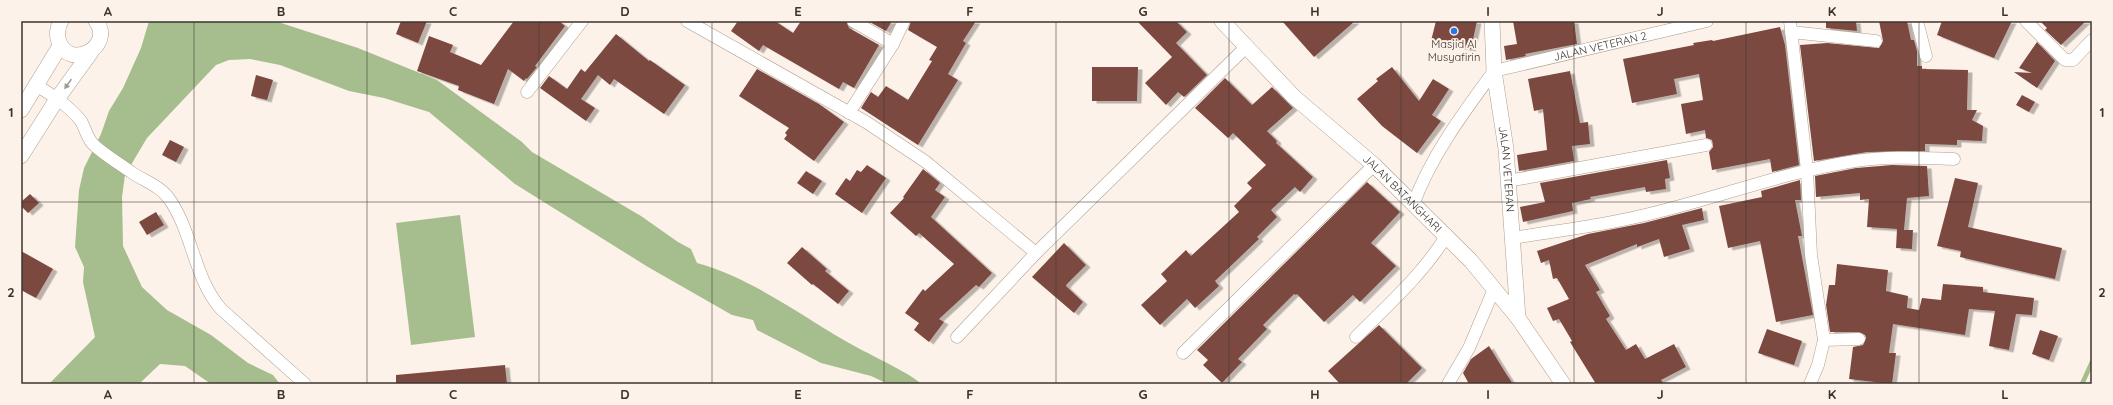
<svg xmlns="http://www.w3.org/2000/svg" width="2113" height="405" font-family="Quicksand,sans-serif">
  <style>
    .water { fill: #a6be8e }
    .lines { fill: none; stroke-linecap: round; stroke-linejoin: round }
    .stream { stroke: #a6be8e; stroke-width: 4.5 }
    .building { fill: #7b4941; filter: url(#shadow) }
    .minor-casing { stroke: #ae9e8f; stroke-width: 13 }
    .tertiary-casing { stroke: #ae9e8f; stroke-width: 16 }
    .minor { stroke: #fff; stroke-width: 12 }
    .tertiary { stroke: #fff; stroke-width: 15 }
    .oneway { fill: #9d9a96 }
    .grid { fill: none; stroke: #3b342e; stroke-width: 1; stroke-opacity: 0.55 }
    .poi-dot { fill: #2c77e3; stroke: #fdf2e9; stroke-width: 1.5 }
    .labels { text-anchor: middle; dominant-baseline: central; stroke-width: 4; stroke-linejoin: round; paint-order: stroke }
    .poi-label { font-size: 11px; fill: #3b342e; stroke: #fdf2e9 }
    .street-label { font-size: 11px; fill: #3b342e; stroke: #fdf2e9 }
    .neatline { fill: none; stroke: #3b342e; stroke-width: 1.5 }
    .grid-label { font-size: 13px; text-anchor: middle; font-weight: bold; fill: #3b342e }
  </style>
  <defs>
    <filter id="shadow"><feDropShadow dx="4.5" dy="2.5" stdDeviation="0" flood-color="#0004"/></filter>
  </defs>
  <rect width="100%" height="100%" fill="#fdf2e9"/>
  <!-- water -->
  <g class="water">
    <path d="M149,21H275L358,48L437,80L522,142L532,152L641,216L678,242L691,249L697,263C755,279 805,319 858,348C869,354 915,376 921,384H888L871,376L821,363L757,330L753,320L732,315L648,267L515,184L429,112L384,98L349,91L280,65L250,59L229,60L216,65L147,138L125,175L122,197L123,246L142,287L167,310L211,335L248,363L273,375L280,384H211L185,366L160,364L139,384H49L95,337L83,282L84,267L75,247L79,190L84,168L101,134L109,111L123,88L141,48Z"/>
    <path d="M460,215L475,337L411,345L396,223Z"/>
  </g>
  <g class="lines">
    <!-- stream -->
    <path class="stream" d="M2082,384L2092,362"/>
  </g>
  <!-- building -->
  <g class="building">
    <path d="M401,21H427L418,43L396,34Z"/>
    <path d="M514,21H559L565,26L535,66L537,67L527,79L526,78L524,81L508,69L494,104L458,90L459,86L417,71L429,36L453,45L450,52L481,65Z"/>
    <path d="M738,21H775L793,33L801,21H846L849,28L879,45L854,88L843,82L839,89L763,45L759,51L731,31Z"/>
    <path d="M868,21H892L886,31Z"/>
    <path d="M911,21H976L963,41L966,43L948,74L958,80L918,145L861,108L871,92L878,97L886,86L908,100L932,61L929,60L937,47L908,30Z"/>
    <path d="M1137,21H1176L1187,32L1176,43L1207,75L1184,97L1178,92L1166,105L1145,83L1172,57Z"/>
    <path d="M1282,21H1355L1314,57Z"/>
    <path d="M1436,21H1477L1471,49L1431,41Z"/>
    <path d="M1513,21H1574L1577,44L1525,54L1526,56L1506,60L1504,46L1517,44Z"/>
    <path d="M1826,21H1856L1857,31L1826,28Z"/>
    <path d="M1879,21H1907L1911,40H1914L1917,51V66H1922V69L1968,70L1967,110H1977L1972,120L1983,126L1982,141L1957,140V145L1925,144V151L1867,152L1814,161L1800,45L1827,43L1879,48L1883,41Z"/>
    <path d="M1942,21H2012L1994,58L1937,35Z"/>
    <path d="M2040,21H2086L2061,45L2045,30L2047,28Z"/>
    <path d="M1780,27L1785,45L1799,165L1772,172L1770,159L1712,170L1709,152L1713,147L1712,140L1706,138L1705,130L1686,134L1681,104L1703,100L1699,74L1674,79L1677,94L1632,103L1623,59L1694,45L1693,43L1712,40L1713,41Z"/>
    <path d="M616,34L649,61L650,60L685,85L664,114L614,79L610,85L598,75L581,99L595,108L586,121L540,88L549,76L567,89L581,69L585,72Z"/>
    <path d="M2037,42L2055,61L2037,88L2014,72L2032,73L2019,68Z"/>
    <path d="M1092,67H1138L1137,101H1092Z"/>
    <path d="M1392,67L1419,101L1433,79L1449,89L1432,115L1441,121L1417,153L1382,126L1357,99L1378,81L1376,79Z"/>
    <path d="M757,69L819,104L844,122L814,161L784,139L787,135L785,133L789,128L739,96Z"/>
    <path d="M1570,71L1580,123L1588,122L1590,144L1572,146L1574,161L1519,171L1517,155L1547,150L1543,109L1534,111L1528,79Z"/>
    <path d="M256,75L273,80L267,100L251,96Z"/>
    <path d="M1225,78L1252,105L1272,87L1293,108L1267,131L1277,141L1276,143L1313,177L1300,192L1295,187L1271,210L1277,217L1257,237L1259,239L1215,281L1219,286L1195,308L1187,299L1160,325L1141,305L1167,281L1161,274L1186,250L1191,256L1239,212L1234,206L1252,188L1247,183L1266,165L1233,133L1228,138L1195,108Z"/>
    <path d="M2022,95L2035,102L2029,112L2016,105Z"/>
    <path d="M170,140L184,147L176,162L162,155Z"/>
    <path d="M1667,160L1670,178L1665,179L1666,189L1646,192L1645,187L1590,197L1591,199L1572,203L1573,211L1523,222L1520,207L1545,202L1540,183Z"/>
    <path d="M867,165L886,178L862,213L835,194L846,178L850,181L857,170L861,172Z"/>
    <path d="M1892,165L1927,166L1929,196L1907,198L1904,230H1913L1912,249L1896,248L1897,229L1867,227L1869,199L1860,200V193L1816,197L1815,176L1856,168Z"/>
    <path d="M923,169L940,183L935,190L945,197L931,217L992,273L979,287L976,285L939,319L944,322L929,342L914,330L919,323L905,313L923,289L925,291L954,264L919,233L916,236L890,213L904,198L903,197Z"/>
    <path d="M806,171L822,181L813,194L797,183Z"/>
    <path d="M1955,178L1978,183L1968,227L2062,248L2055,279L1960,257L1961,251L1937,246Z"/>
    <path d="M1800,180L1801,200H1795L1802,236H1798L1813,315L1776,322L1760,241L1728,248L1719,206L1762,197L1761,191Z"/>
    <path d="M1367,182L1400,212L1371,243L1396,266L1360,302L1353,295L1324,322L1297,294L1296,295L1294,294L1263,325L1267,329L1238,359L1242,362L1222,383L1203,365L1208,360L1197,350Z"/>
    <path d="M30,194L39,203L28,213L21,206V202Z"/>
    <path d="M1702,208L1704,220L1682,225L1690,249L1664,257L1659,239L1637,247V244L1585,265L1600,290L1596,292L1610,316L1606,319L1626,350L1636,344L1645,359L1674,344L1686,367L1661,380L1664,384H1596L1570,342L1572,341L1559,319L1553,321L1547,308L1569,299L1557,278L1553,279L1549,260L1541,263L1537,251L1588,234L1644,223Z"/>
    <path d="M156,212L164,225L147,235L139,222Z"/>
    <path d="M1064,243L1086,265L1067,284L1066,286L1083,302L1074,313L1032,277Z"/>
    <path d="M802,247L827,269L825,271L849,291L838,304L813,284L812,285L787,263Z"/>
    <path d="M21,251L53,269L36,298L21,290Z"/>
    <path d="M1837,264L1888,270L1886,291L1908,296L1907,308L1919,310L1922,298L1941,300L1943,284L1983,287V292L2034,298L2032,315L2016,314L2009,350L1989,346L1995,311L1969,309L1965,335L1893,324L1889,353H1896L1892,384L1849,379L1853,347L1863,345L1866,338L1865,335L1859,332H1830L1826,305L1829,285H1835Z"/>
    <path d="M1379,325L1422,368L1406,384H1340L1328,371Z"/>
    <path d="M1767,329L1802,341L1794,365L1758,353Z"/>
    <path d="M2040,330L2058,336L2049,360L2032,354Z"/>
    <path d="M1489,346L1505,372L1513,384H1469L1463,373L1471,359Z"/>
    <path d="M505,365L507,384H396V375Z"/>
  </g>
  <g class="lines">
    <defs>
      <g id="minor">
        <path d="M687,21L866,122L926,162L1036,253L1246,47"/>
        <path d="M853,21L893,44"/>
        <path d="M1790,21L1807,170L1811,255L1824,340L1818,365L1810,384"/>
        <path d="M1917,21L1926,56"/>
        <path d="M2026,21L2065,60H2073L2092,40"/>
        <path d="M1791,32L1876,41"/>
        <path d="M36,85C52,95 69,106 81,121C85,128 87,137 92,143C100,152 120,164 131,172C144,181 161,186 170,200C193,234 194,278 221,309L305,384"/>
        <path d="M527,92L582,21"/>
        <path d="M849,113L893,44L904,21"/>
        <path d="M1508,181L1706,145"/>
        <path id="s1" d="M1413,205C1431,156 1463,113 1494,71L1707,21"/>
        <path d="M1513,238C1562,230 1613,224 1661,211C1726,195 1789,171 1855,161C1888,156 1921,158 1954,159"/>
        <path d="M957,337L1036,253"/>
        <path d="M1356,337C1388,305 1423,274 1447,235"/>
        <path d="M1824,340L1859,339"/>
        <path d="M1183,353L1374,165"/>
        <path d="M1448,384L1469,348L1494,289"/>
      </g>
      <g id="tertiary">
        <path d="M61,21C57,28 56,34 59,42C70,71 115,46 96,21"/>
        <path id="s2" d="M1222,21L1294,97L1374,165L1471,261L1518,318L1563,384"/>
        <path id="s3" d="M1492,21L1494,71L1506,149L1518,318"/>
        <path d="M21,110L60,46"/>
        <path d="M21,156L57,99L91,52"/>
      </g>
    </defs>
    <!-- minor casing -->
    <use href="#minor" class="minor-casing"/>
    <!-- tertiary casing -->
    <use href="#tertiary" class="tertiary-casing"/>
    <!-- minor -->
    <use href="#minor" class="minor"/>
    <!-- tertiary -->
    <use href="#tertiary" class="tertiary"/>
  </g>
  <!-- one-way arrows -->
  <defs><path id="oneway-solid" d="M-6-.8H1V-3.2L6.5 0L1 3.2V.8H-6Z"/></defs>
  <use class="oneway" href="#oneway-solid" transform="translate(68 84) rotate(125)"/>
  <!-- grid -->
  <path class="grid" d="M194,21V384M367,21V384M539,21V384M712,21V384M884,21V384M1056,21V384M1229,21V384M1401,21V384M1574,21V384M1746,21V384M1919,21V384M21,202H2092"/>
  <!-- markers -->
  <circle class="poi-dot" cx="1454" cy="31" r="4"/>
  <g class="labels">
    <!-- poi labels -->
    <g class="poi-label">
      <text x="1454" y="44">Masjid Al<tspan x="1454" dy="13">Musyafirin</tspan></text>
    </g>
    <!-- street labels -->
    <g class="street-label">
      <text stroke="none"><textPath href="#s1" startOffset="266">JALAN VETERAN 2</textPath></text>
      <text stroke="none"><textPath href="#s3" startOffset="149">JALAN VETERAN</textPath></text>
      <text stroke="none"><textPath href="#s2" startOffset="250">JALAN BATANGHARI</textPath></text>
    </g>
  </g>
  <!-- border -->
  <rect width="2113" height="405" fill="none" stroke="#fdf2e9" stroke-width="44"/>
  <rect x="22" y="22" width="2069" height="361" class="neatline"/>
  <g class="grid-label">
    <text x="108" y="16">A</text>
    <text x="281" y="16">B</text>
    <text x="453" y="16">C</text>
    <text x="625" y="16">D</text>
    <text x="798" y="16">E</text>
    <text x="970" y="16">F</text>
    <text x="1143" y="16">G</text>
    <text x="1315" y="16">H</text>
    <text x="1488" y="16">I</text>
    <text x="1660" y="16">J</text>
    <text x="1832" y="16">K</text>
    <text x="2005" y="16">L</text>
    <text x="11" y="117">1</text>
    <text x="2102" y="117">1</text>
    <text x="11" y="297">2</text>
    <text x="2102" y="297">2</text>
    <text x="108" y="399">A</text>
    <text x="281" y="399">B</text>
    <text x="453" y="399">C</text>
    <text x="625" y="399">D</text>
    <text x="798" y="399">E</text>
    <text x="970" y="399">F</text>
    <text x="1143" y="399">G</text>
    <text x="1315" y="399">H</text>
    <text x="1488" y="399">I</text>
    <text x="1660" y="399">J</text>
    <text x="1832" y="399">K</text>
    <text x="2005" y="399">L</text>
  </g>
</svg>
